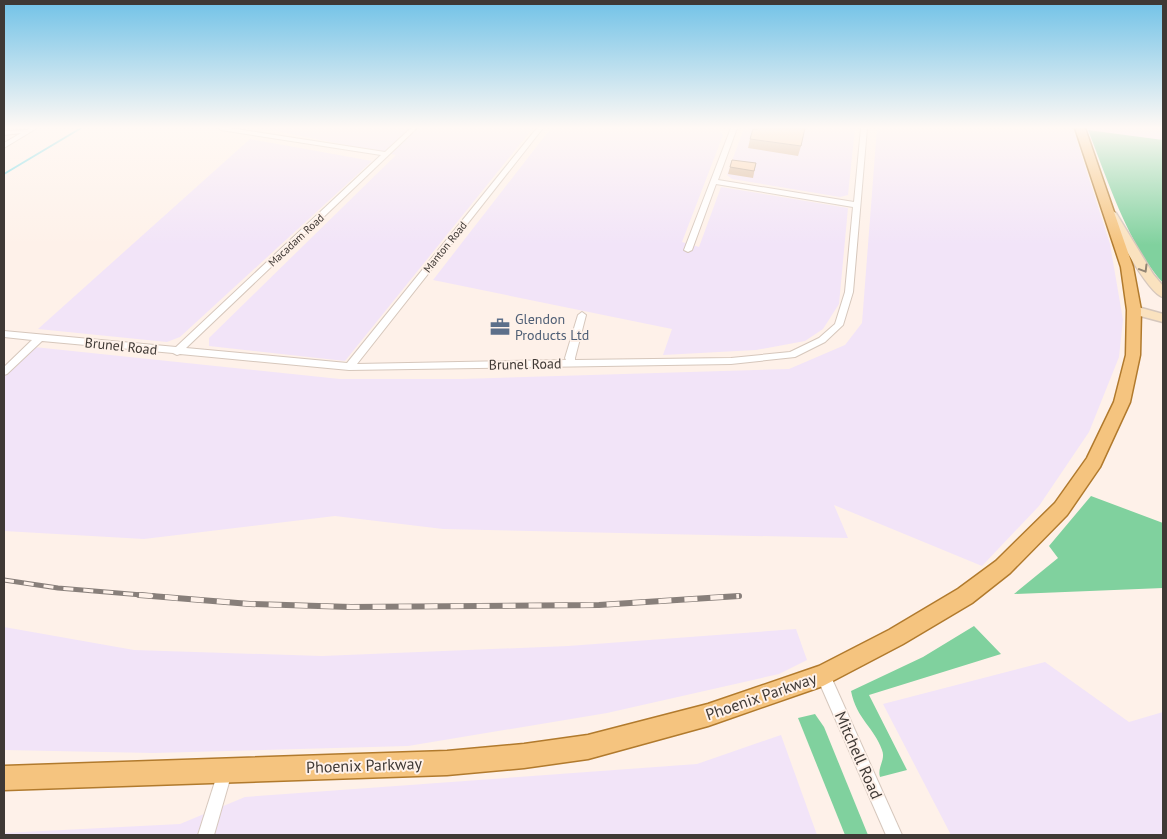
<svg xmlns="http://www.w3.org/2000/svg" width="1167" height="839" font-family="'PT Sans',sans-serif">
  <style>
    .industrial { fill: #f2e4f8 }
    .forest { fill: #80d19e }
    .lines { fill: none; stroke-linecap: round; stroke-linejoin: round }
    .stream { stroke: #5fd6e5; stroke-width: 2 }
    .street-casing { stroke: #d6c7bc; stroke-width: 2 }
    .secondary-casing { stroke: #d6c7bc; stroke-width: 3 }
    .primary-casing { stroke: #b17a2d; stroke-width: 3 }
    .street { fill: #fff; fill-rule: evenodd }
    .secondary { fill: #fae2bf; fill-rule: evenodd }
    .primary { fill: #f5c47f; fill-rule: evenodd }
    .rail-far1-casing { stroke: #887f7a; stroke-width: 5 }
    .rail-casing { stroke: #887f7a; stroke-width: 6 }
    .rail-far1 { stroke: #fef1e9; stroke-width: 3; stroke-dasharray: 10; stroke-linecap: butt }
    .rail { stroke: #fef1e9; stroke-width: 4.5; stroke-dasharray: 13; stroke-linecap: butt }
    .wall { fill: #d6b596 }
    .building { fill: #f9d3ae; stroke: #ae947a }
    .oneway { stroke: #938573 }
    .labels { text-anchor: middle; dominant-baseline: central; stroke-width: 4; stroke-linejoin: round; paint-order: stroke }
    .far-street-label { font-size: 11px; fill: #3f3935; stroke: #fef1e9 }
    .service-label { font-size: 14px; fill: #4e5e75; stroke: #fef1e9; text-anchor: start }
    .street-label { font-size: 14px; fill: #3f3935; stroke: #fef1e9 }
    .near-street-label { font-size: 16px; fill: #3f3935; stroke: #fef1e9 }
  </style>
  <rect width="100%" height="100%" fill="#fef1e9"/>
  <!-- industrial -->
  <g class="industrial">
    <path d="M261,128H533L345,361L209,346V338L396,155Z"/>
    <path d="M551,128H718L723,135L682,242L699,247L721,187L848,208L839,304L823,329L805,341L756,350L663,355L672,329L433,280Z"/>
    <path d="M744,128H855L848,195L840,197L732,179L727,175Z"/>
    <path d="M877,128L1073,129L1110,244L1123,320L1119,357L1089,432L1039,506L982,566L834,505L848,538L443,529L335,516L144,539L4,531V377L34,347L340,379H462L789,369L845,345L862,323Z"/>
    <path d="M1087,128H1163V140L1088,130Z"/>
    <path d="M250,139L372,161L180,337L167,342L38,329Z"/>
    <path d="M4,627L134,650L322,656L568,646L796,629L807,660L779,674L607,713L408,746L153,753L4,750Z"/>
    <path d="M1045,662L1129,722L1163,712V835H951L883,704Z"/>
    <path d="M781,735L817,835H4V833L180,824L245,797L697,764Z"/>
  </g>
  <!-- forest -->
  <g class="forest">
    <path d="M1088,130L1163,140V283C1128,245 1107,178 1088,130Z"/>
    <path d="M1091,496L1163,523V588L1014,594L1058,558L1049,546Z"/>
    <path d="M974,626L1001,654L869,695L907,770L880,777C877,767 886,760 882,750C874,727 857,720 851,691L923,657Z"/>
    <path d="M815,714L824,727L868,835H845L798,718Z"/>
  </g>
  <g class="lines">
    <!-- stream -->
    <path class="stream" d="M4,174L81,128"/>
    <defs>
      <g id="street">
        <path d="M30,128H37L4,148V143L21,133L4,135V131L27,130Z"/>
        <path d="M218,128H230L385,152L411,128H417L186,348L347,363L537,128H543L357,364L566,360L565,358L578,315L582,312L586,315L575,358V360L731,358L790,352L819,338L835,324L845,292L853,207L716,184L692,250L688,252L684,250L731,128H737L718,180L854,202L861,128H867L853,292L843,325L825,342L795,357L731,364L349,370L180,354L177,355L173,353L42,341L7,374L4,375V367L32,340L4,337V331L176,347L381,155L221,130Z"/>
        <path d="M823,668L828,670L902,835H886L816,675L818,670Z"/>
        <path d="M225,765L230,767L232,772L214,835H198L218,772L220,767Z"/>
      </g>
      <g id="secondary">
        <path d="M1111,210L1116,213L1153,274L1163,286V297C1147,293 1115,230 1106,213Z"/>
        <path d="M1134,306L1163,314V322L1129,313L1128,310Z"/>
      </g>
      <path id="primary" d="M1075,128H1085L1133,267L1141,310L1140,355L1130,402L1100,467L1067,515L1010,573L972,603L903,644L823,686L708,726L588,759L524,768L447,775L4,790V766L447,751L524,744L588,735L708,704L819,666L889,630L958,589L996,561L1055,503L1087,458L1114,402L1126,355L1127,310L1121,267Z"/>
    </defs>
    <!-- street casing -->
    <use href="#street" class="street-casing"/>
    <!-- secondary casing -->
    <use href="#secondary" class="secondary-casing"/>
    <!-- primary casing -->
    <use href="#primary" class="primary-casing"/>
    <!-- street -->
    <use href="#street" class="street"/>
    <!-- secondary -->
    <use href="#secondary" class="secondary"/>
    <!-- primary -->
    <use href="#primary" class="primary"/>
    <defs>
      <path id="rail-far1" d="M4,580L58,588L154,596"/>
      <path id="rail" d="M139,595L250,604L351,607L599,605L739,596"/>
    </defs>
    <!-- rail-far1 casing -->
    <use href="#rail-far1" class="rail-far1-casing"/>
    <!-- rail casing -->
    <use href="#rail" class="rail-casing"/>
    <!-- rail-far1 -->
    <use href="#rail-far1" class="rail-far1"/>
    <!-- rail -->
    <use href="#rail" class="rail"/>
  </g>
  <!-- wall -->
  <g class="wall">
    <path d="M750,139L801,146L798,156L748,148Z"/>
    <path d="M756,163L753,178L728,174L730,167Z"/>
  </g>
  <!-- building -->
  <g class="building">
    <path d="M759,128H805L801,146L750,139L753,129H758Z"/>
    <path d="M732,160L756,163L754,171L730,167Z"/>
  </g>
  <!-- one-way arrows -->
  <defs><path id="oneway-chevron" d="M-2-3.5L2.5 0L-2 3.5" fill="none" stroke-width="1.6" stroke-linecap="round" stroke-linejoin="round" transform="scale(1.25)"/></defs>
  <use class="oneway" href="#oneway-chevron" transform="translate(1144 269) rotate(59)"/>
  <!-- sky -->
  <linearGradient id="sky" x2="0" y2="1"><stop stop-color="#71c2e7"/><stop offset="0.52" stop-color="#fff9f5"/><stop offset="1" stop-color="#fff9f5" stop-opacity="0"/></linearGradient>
  <rect width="1167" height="245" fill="url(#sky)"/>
  <!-- icons -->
  <defs>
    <symbol id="office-bare" viewBox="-9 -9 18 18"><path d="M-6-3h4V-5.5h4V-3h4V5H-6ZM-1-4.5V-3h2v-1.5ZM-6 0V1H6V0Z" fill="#5c6f8a" stroke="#fef1e9" stroke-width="2.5" paint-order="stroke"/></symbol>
  </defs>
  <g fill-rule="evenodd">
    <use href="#office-bare" x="486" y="313" width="28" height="28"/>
  </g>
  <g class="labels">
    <!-- far-street labels -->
    <g class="far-street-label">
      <text transform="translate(296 240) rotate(-43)">Macadam Road</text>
      <text transform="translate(445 247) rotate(-51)">Manton Road</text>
    </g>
    <!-- service labels -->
    <g class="service-label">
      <text x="515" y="319">Glendon<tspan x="515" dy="16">Products Ltd</tspan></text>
    </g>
    <!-- street labels -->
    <g class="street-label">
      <text transform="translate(121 346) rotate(6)">Brunel Road</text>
      <text transform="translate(525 364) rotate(-1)">Brunel Road</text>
    </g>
    <!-- near-street labels -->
    <g class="near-street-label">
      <text transform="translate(761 696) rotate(-19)">Phoenix Parkway</text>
      <text transform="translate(859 755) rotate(66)">Mitchell Road</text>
      <text transform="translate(364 765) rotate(-2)">Phoenix Parkway</text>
    </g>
  </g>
  <!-- border -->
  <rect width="1167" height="839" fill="none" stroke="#3f3935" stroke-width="10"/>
</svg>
